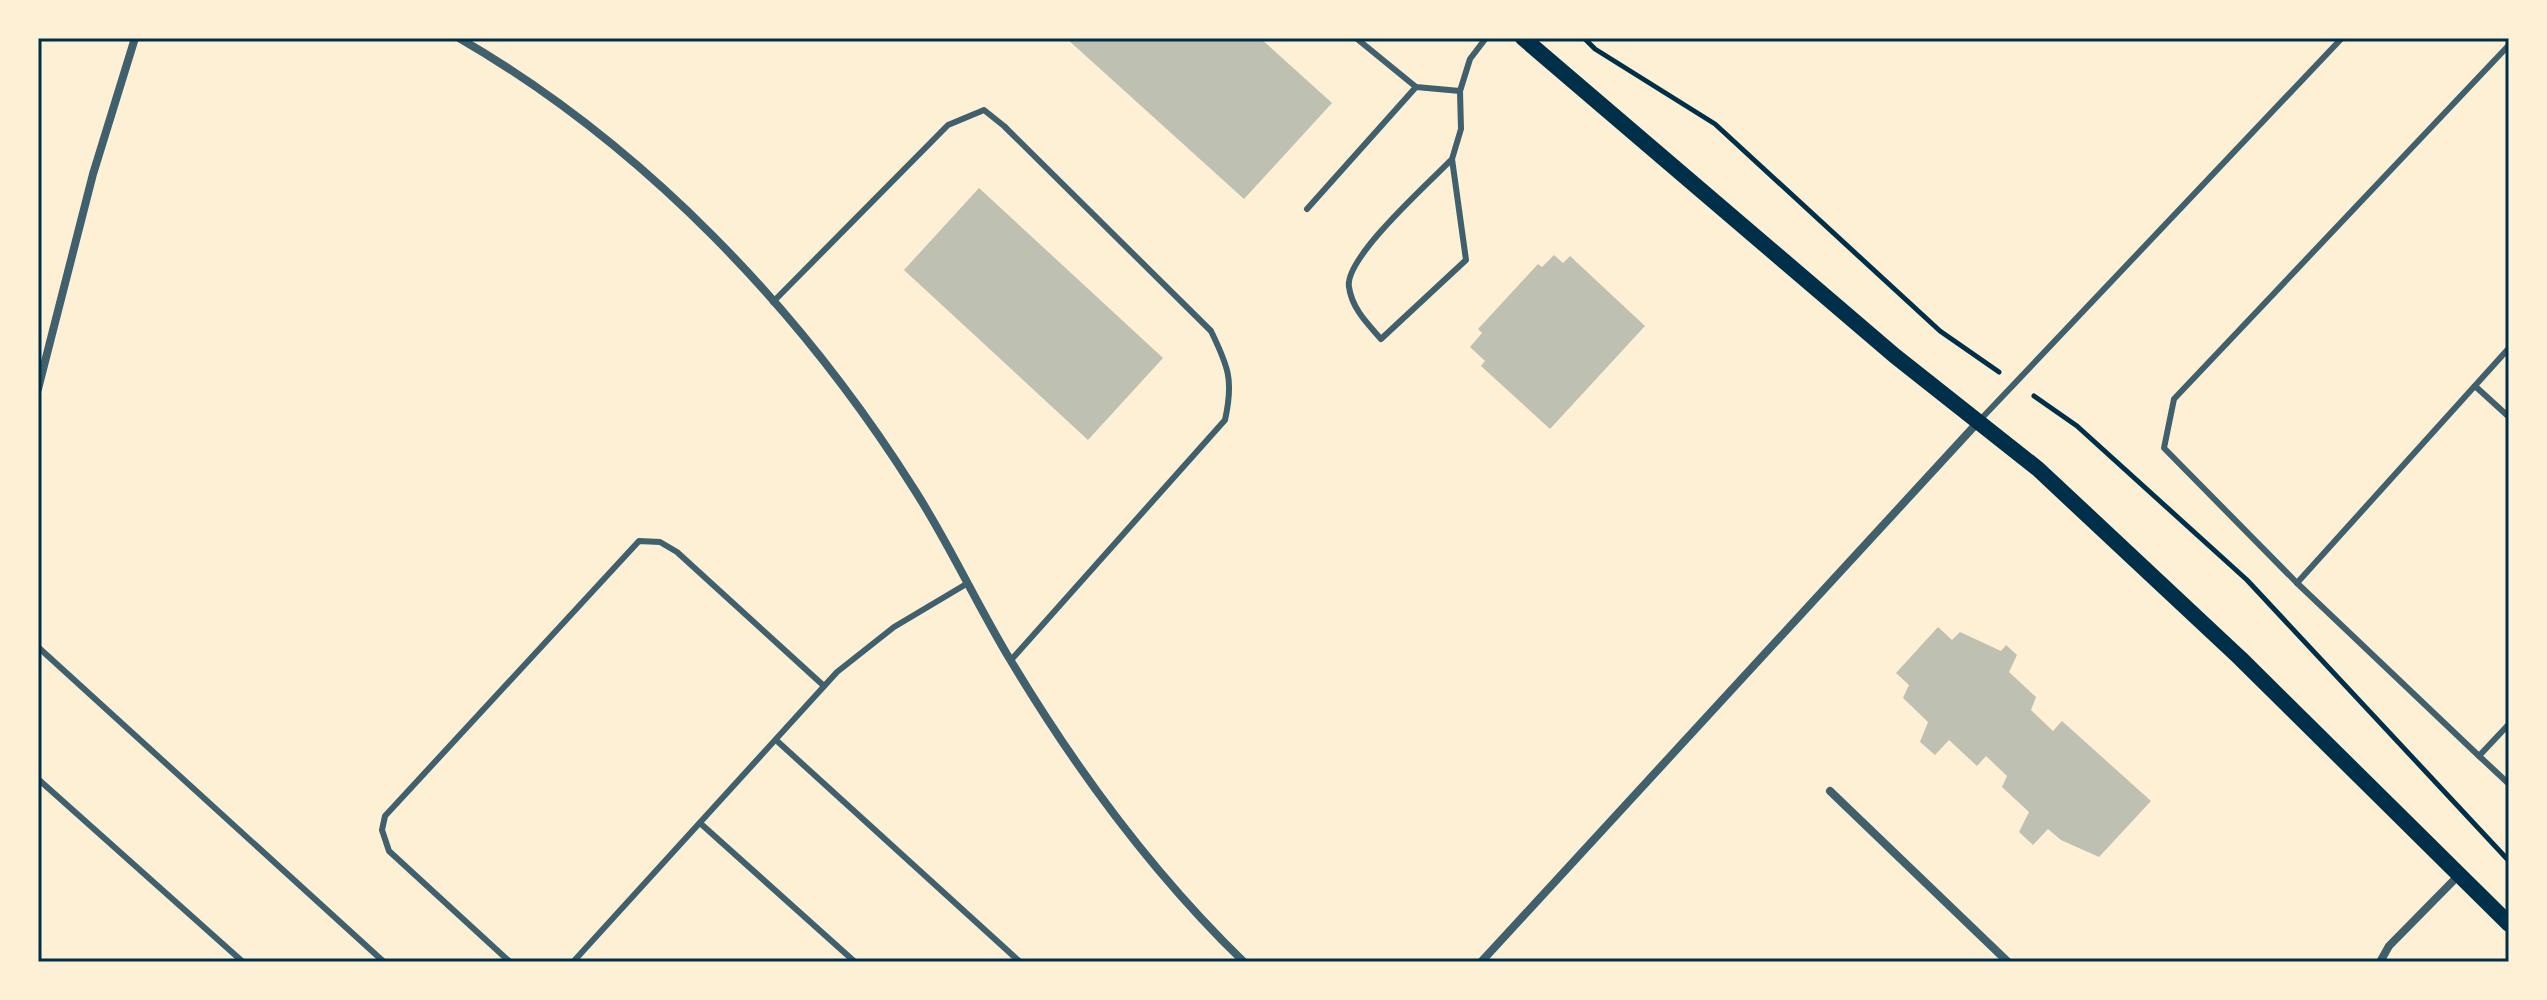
<svg xmlns="http://www.w3.org/2000/svg" width="2547" height="1000" font-family="'Crimson Pro',serif">
  <style>
    .building { fill: #bec0b2 }
    .lines { fill: none; stroke-linecap: round; stroke-linejoin: round }
    .path { stroke: #003049; stroke-width: 5 }
    .service { stroke: #3f606c; stroke-width: 6 }
    .minor { stroke: #3f606c; stroke-width: 8 }
    .secondary { stroke: #003049; stroke-width: 16 }
    .neatline { fill: none; stroke: #003049; stroke-width: 3 }
  </style>
  <rect width="100%" height="100%" fill="#fdf0d5"/>
  <!-- building -->
  <g class="building">
    <path d="M1066,38H1260L1332,103L1244,199Z"/>
    <path d="M979,188L1163,358L1088,440L904,270Z"/>
    <path d="M1554,255L1563,263L1570,256L1645,326L1550,429L1481,366L1485,361L1470,347L1482,333L1478,329L1538,264L1542,267Z"/>
    <path d="M1938,627L1952,640L1960,632L2001,651L2006,645L2017,655L2009,672L2036,697L2031,710L2053,731L2062,721L2151,801L2099,857L2061,840L2048,829L2033,845L2019,832L2029,812L2002,787L2007,776L1986,756L1977,766L1949,740L1935,755L1920,742L1928,722L1903,698L1909,685L1896,673Z"/>
  </g>
  <g class="lines">
    <!-- path -->
    <g class="path">
      <path d="M1584,38L1595,49L1715,124L1940,331L1999,372"/>
      <path d="M2034,396L2077,426L2247,580L2509,861"/>
    </g>
    <!-- service -->
    <g class="service">
      <path d="M1356,38L1416,87L1460,91"/>
      <path d="M2509,45L2174,399L2164,448L2297,583L2509,348"/>
      <path d="M1452,159C1430,182 1344,258 1349,287C1352,309 1368,324 1381,339L1466,260L1452,159L1461,129L1460,91L1470,59L1486,38"/>
      <path d="M1307,209L1416,87"/>
      <path d="M773,302L948,125L984,110L1004,126L1211,331C1228,366 1234,380 1225,420L1011,660"/>
      <path d="M2475,386L2509,417"/>
      <path d="M1980,420L2342,38"/>
      <path d="M2297,583L2479,756"/>
      <path d="M38,647L384,962"/>
      <path d="M2509,724L2479,756L2509,784"/>
      <path d="M776,740L1020,962"/>
      <path d="M38,779L243,962"/>
      <path d="M700,823L855,962"/>
      <path d="M510,962L389,851L382,830L385,816L639,541L660,542L677,552L824,686"/>
      <path d="M573,962L837,672L894,627L968,583"/>
    </g>
    <!-- minor -->
    <g class="minor">
      <path d="M459,38C644,145 801,310 914,489C950,545 977,605 1011,661C1077,771 1151,872 1244,962"/>
      <path d="M38,389L93,174L135,38"/>
      <path d="M1830,791L2008,962"/>
      <path d="M1481,962L1979,421"/>
      <path d="M2380,962L2389,946L2457,877"/>
    </g>
    <!-- secondary -->
    <path class="secondary" d="M1523,38L1895,356L2038,469L2240,658L2509,924"/>
  </g>
  <!-- border -->
  <rect width="2547" height="1000" fill="none" stroke="#fdf0d5" stroke-width="80"/>
  <rect x="40" y="40" width="2467" height="920" class="neatline"/>
</svg>
